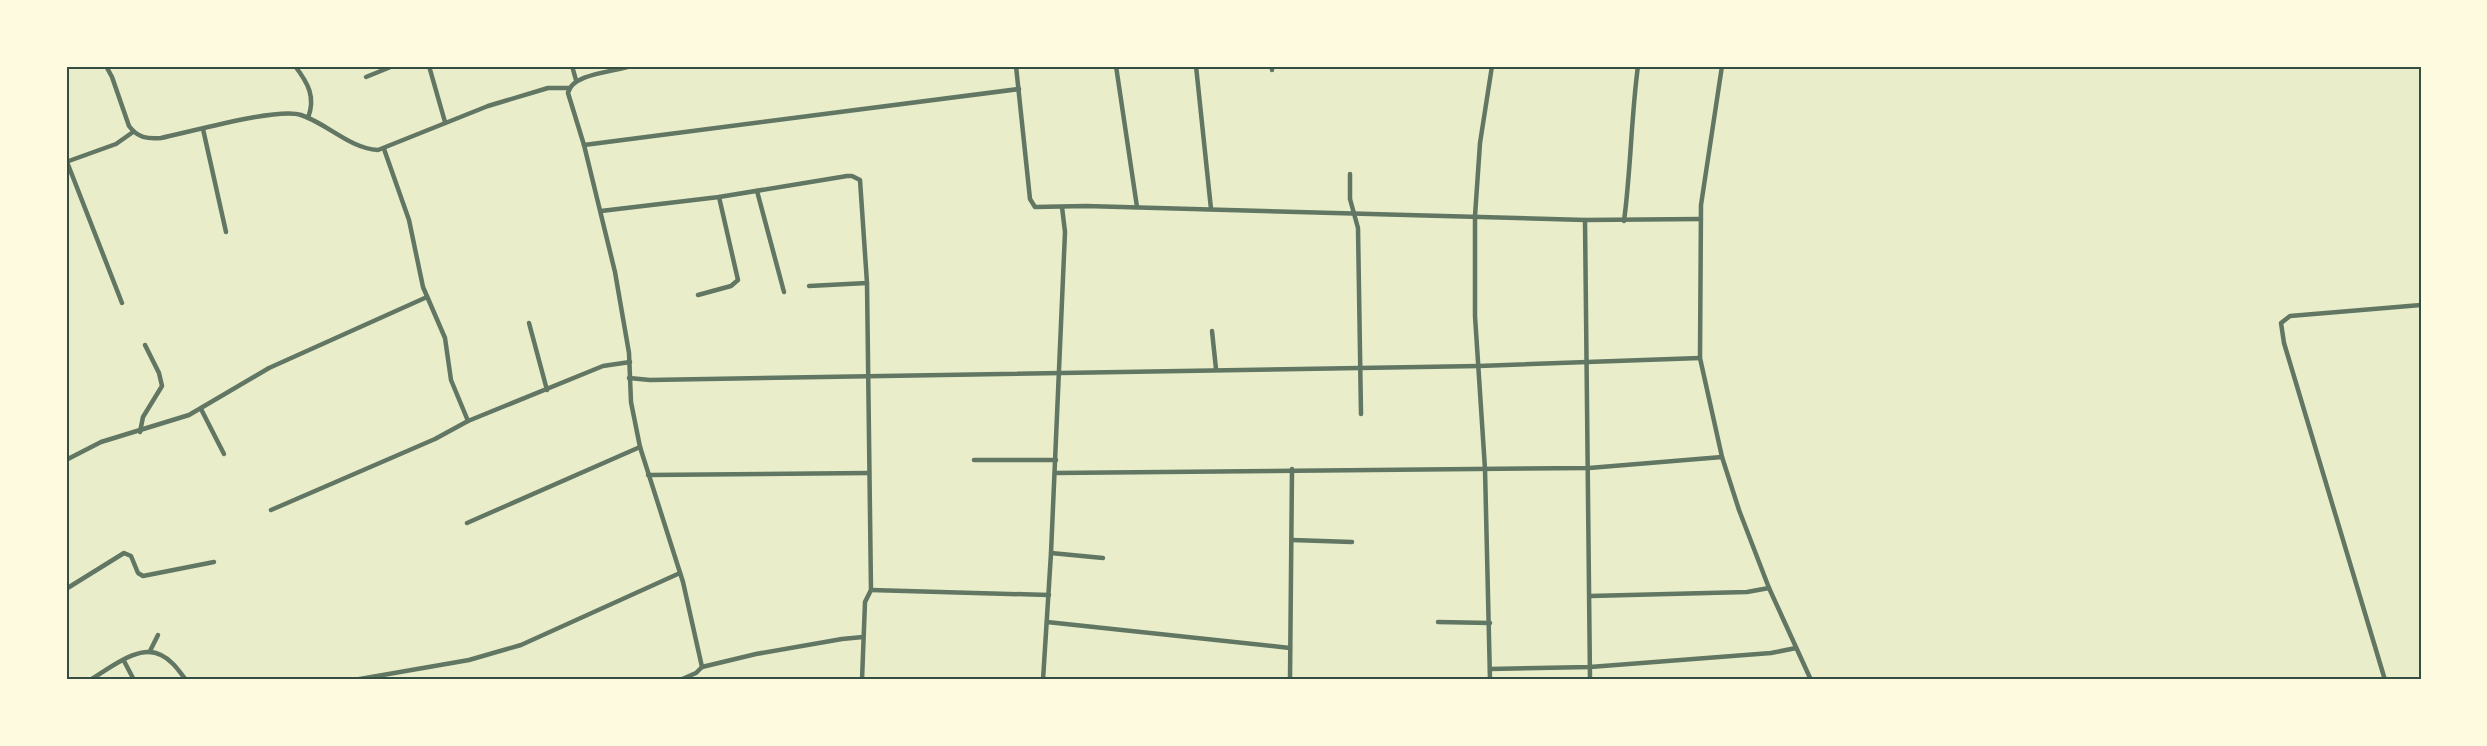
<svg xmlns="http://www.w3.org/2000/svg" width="2487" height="746" font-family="Quicksand,sans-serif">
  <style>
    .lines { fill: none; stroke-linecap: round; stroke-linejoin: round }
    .minor { stroke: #617663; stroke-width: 4.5 }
    .neatline { fill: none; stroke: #344e41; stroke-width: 2 }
  </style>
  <rect width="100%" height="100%" fill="#e9edc9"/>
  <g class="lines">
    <!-- minor -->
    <g class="minor">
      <path d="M106,66L112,77L129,126C138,138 147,139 161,138C190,132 278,107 301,115C328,124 349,148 378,150L488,106L548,88H569"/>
      <path d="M295,66C308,83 316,97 308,118"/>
      <path d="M429,66L445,122"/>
      <path d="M572,66L576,80"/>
      <path d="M631,66C615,72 572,73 568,93L584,145L615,272L629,353L631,402L640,447L683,582L702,667"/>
      <path d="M1016,66L1030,199L1035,207L1086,206L1585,220L1701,219"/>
      <path d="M1116,66L1137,207"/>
      <path d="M1196,66L1211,209"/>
      <path d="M1272,66V70"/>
      <path d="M1722,66L1701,205L1700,358L1722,457L1739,510L1769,588L1811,680"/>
      <path d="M366,77L393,66"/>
      <path d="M203,129L226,232"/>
      <path d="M584,145L1019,89"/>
      <path d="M384,149L409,220L423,287L445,338L451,380L468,421"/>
      <path d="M66,162L116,144L133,132"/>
      <path d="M67,162L122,303"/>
      <path d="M1350,174V199L1358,228L1361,414"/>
      <path d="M757,191L784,292"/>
      <path d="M601,211L719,197L847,176H852L860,180L867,283L871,590L865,602L862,680"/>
      <path d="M1585,220L1590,680"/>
      <path d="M1624,221C1631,169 1631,118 1638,66"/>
      <path d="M809,286L867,283"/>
      <path d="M698,295L731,286L738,280L719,197"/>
      <path d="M529,323L547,390"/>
      <path d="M1212,331L1216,369"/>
      <path d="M629,378L650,380L1479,366L1700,358"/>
      <path d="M201,409L224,454"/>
      <path d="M140,432L143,417L162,386L159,373L145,345"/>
      <path d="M66,460L101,442L189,415L269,368L427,297"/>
      <path d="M974,460H1056"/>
      <path d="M1055,473L1589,468L1722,457"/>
      <path d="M648,475L869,473"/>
      <path d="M271,510L435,439L468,421L603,366L630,362"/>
      <path d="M467,523L640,447"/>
      <path d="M1292,540L1352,542"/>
      <path d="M1051,553L1103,558"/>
      <path d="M66,589L124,553L131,556L138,573L143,576L214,562"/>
      <path d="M871,590L1049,595"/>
      <path d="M1590,596L1747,592L1769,588"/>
      <path d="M1047,622L1290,648"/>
      <path d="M1438,622L1490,623"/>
      <path d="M150,651L158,635"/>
      <path d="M124,661L134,680"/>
      <path d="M702,667L756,654L842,639L863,637"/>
      <path d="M1490,669L1590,667L1771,653L1796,648"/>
      <path d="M90,680C109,669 139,643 161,655C172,660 179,671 186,680"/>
      <path d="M354,680L469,660L521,645L680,573"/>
      <path d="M680,680L696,673L702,667"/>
      <path d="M1043,680L1051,553L1065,232L1062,207"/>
      <path d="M1290,680L1292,469"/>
      <path d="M1490,680L1485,469L1475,316V216L1480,143L1492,66"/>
      <path d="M2385,680L2284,343L2281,323L2290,316L2421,305"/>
    </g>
  </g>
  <!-- border -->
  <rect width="2487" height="746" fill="none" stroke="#fefae0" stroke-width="135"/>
  <rect x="68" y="68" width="2352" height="610" class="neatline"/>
</svg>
